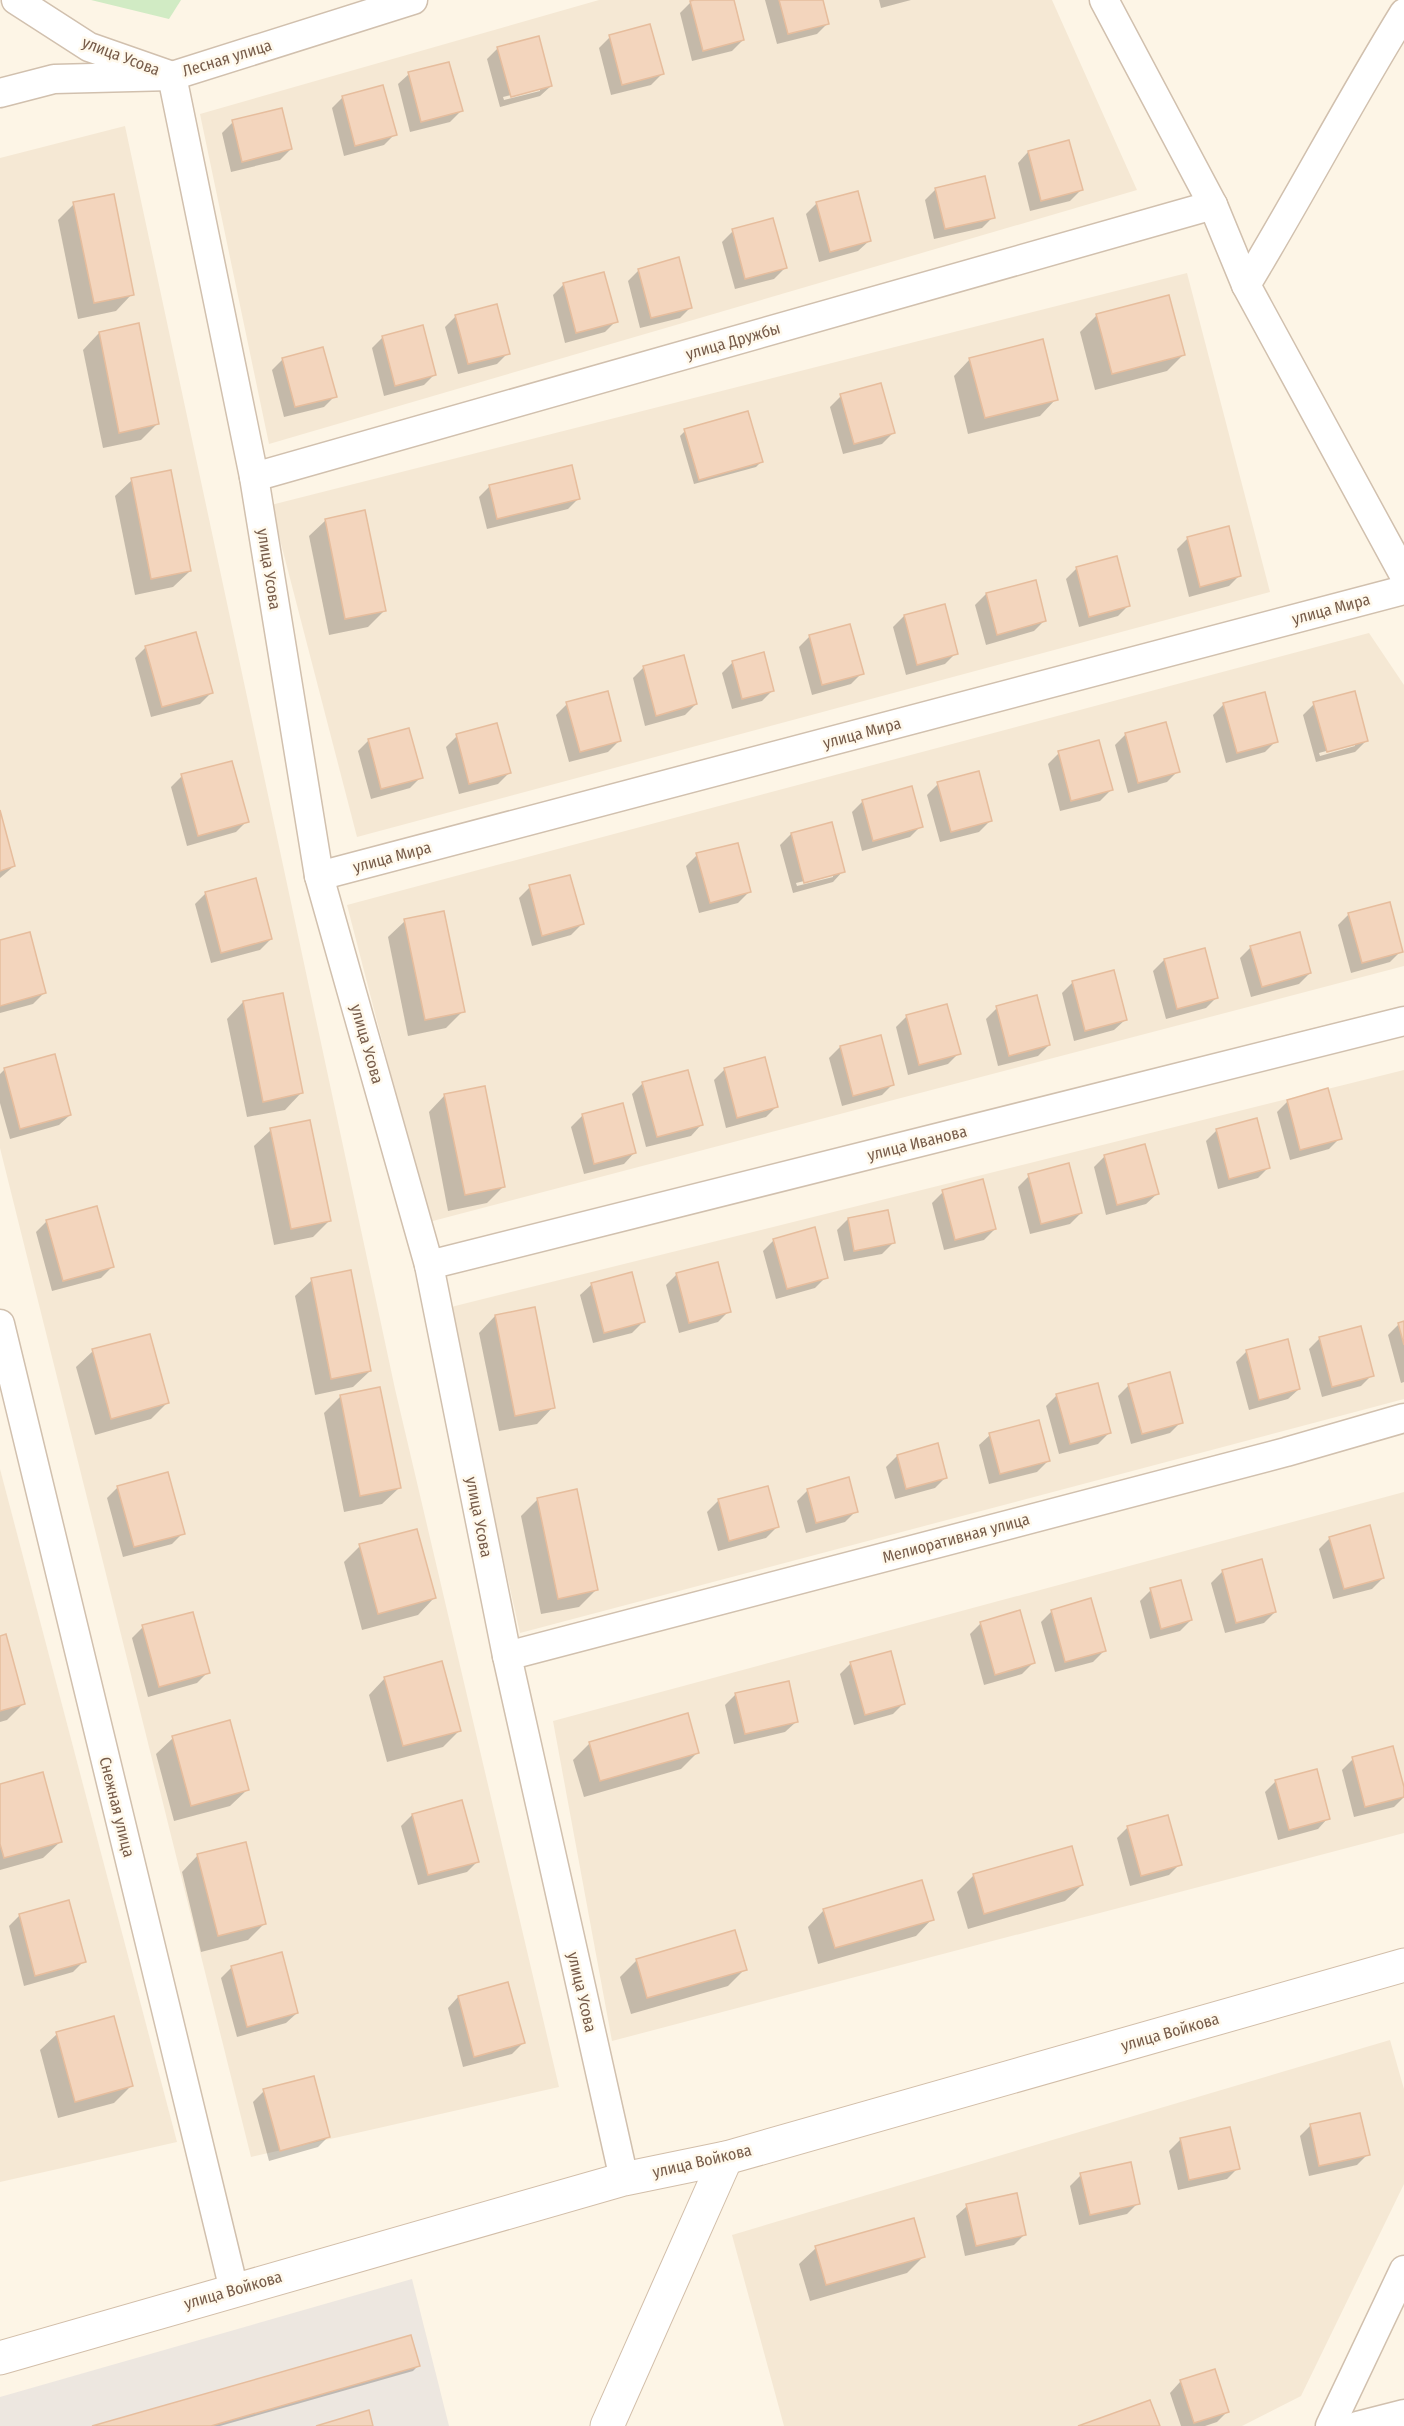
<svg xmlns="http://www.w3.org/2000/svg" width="1404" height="2426" font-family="'Fira Sans Condensed',sans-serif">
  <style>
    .residential { fill: #f5e8d4 }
    .industrial { fill: #ede7e0 }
    .green { fill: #d1ebc4 }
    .shadow { fill: #0003; fill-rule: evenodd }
    .building { fill: #f3d5bd; stroke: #e6bd9d; stroke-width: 1.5 }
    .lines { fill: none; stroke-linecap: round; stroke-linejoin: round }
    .street-casing { stroke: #d1c0ae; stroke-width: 31 }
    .secondary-casing { stroke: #d2bea9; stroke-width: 35 }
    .street { stroke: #fff; stroke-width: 28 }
    .secondary { stroke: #fff; stroke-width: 33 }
    .labels { text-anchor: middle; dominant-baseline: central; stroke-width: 5; stroke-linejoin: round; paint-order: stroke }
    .street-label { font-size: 16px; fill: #775c4a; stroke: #fff9ec }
  </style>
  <rect width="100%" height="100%" fill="#fdf5e6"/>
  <!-- residential -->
  <g class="residential">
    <path d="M599,0H1052L1137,190L269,444L200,114Z"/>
    <path d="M125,126L395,1389L559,2087L251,2157L0,1148V158Z"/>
    <path d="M1187,273L1270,592L357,837L271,505Z"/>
    <path d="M1369,633L1404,685V966L429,1222L347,905Z"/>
    <path d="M1404,1070V1399L520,1633L447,1308Z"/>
    <path d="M0,1469L177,2142L0,2182Z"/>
    <path d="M1404,1492V1833L612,2041L553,1721Z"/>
    <path d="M1390,2040L1404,2089V2184L1301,2396L1242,2426H784L732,2235Z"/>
  </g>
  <!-- industrial -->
  <path class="industrial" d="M412,2279L449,2426H0V2397Z"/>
  <!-- green -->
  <path class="green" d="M91,0H181L169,19Z"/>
  <!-- shadow -->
  <g class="shadow">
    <path d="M700,0H732L743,40L732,51L692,61L680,13L691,2Z"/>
    <path d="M765,0H821L828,23L817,34L777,44Z"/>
    <path d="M879,0H911L881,8Z"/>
    <path d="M610,37L662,74L651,85L611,95L599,48Z"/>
    <path d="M498,48L551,86L540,96L500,107L487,59ZM540,88V91L504,100L503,97Z"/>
    <path d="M409,74L461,111L450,122L410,132L398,84Z"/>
    <path d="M343,97L395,134L384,145L344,156L332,108Z"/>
    <path d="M233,122L291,149L280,160L231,172L222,133Z"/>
    <path d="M1028,152L1081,190L1070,201L1030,211L1018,163Z"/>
    <path d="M936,189L993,217L982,228L934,239L925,200Z"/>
    <path d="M817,203L869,241L858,251L819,262L806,214Z"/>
    <path d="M74,204L132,294L116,311L78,319L58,220Z"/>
    <path d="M733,231L785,268L774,279L735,289L722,242Z"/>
    <path d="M639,270L691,307L680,318L640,328L628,281Z"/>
    <path d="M564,284L616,321L605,332L565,343L553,295Z"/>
    <path d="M1097,315L1183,355L1167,371L1095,390L1080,332Z"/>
    <path d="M456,316L508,353L497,364L458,374L445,327Z"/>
    <path d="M99,333L157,424L141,440L103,448L83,350Z"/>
    <path d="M383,337L435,374L424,385L384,396L372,348Z"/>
    <path d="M283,359L335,396L324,407L284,417L272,370Z"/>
    <path d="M970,359L1056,399L1040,416L968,434L954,376Z"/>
    <path d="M841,396L893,433L882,444L843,454L830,407Z"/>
    <path d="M685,431L761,462L756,467L694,484L680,436Z"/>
    <path d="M132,480L190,571L173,587L135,595L115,496Z"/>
    <path d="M490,486L579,498L568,509L487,529L479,497Z"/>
    <path d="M326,520L384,611L368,627L329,635L309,536Z"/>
    <path d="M1188,538L1240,575L1229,586L1189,597L1177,549Z"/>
    <path d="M1077,568L1129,605L1118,616L1079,627L1066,579Z"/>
    <path d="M1034,581L1045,620L1034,631L986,645L975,605L986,594Z"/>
    <path d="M904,616L956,653L945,664L906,675L893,627Z"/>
    <path d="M810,636L862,673L851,684L812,695L799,647Z"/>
    <path d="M146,647L211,693L200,704L151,717L135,658Z"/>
    <path d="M733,662L773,690L762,701L732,709L722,673Z"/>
    <path d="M644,667L696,704L685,715L645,726L633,678Z"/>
    <path d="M567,704L619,741L608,752L569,762L556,715Z"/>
    <path d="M1224,704L1276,741L1265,752L1226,763L1213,715Z"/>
    <path d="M1314,704L1366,741L1355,752L1316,762L1303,715ZM1355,743V746L1320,756L1319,753Z"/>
    <path d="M1126,734L1178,771L1167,782L1128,793L1115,745Z"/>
    <path d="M457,736L509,773L498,784L459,794L446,747Z"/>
    <path d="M369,740L421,777L410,788L371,799L358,751Z"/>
    <path d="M1059,753L1111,790L1100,801L1060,811L1048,764Z"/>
    <path d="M182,776L247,821L236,832L187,846L171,787Z"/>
    <path d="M938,784L990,821L979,832L940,842L927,795Z"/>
    <path d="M863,801L921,826L910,837L862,851L852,812Z"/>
    <path d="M0,816L14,866L0,878Z"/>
    <path d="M791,834L843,871L833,882L793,893L780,845ZM833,874V877L797,886L796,883Z"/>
    <path d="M697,855L749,892L738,903L699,913L686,866Z"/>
    <path d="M530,887L582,924L571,935L532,946L519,898Z"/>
    <path d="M206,893L271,939L260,950L211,963L195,904Z"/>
    <path d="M1349,914L1401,951L1390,962L1351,973L1338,925Z"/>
    <path d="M405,921L463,1011L446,1028L408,1036L388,937Z"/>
    <path d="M0,942L44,993L33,1004L0,1013Z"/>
    <path d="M1251,947L1310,973L1299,984L1251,997L1240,958Z"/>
    <path d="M1164,960L1217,997L1206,1008L1166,1019L1153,971Z"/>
    <path d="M1073,982L1125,1020L1114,1030L1074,1041L1062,993Z"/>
    <path d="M243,1002L301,1093L285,1110L247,1117L227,1019Z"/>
    <path d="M997,1008L1049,1045L1038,1056L998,1066L986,1019Z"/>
    <path d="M907,1016L959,1053L948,1064L908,1075L896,1027Z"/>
    <path d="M840,1047L893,1084L882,1095L842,1106L829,1058Z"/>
    <path d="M5,1069L70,1115L59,1125L10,1139L0,1103V1074Z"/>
    <path d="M725,1069L777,1106L766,1117L726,1128L714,1080Z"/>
    <path d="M643,1083L701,1125L691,1136L646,1147L632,1094Z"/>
    <path d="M445,1095L504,1186L487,1203L448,1211L429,1112Z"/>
    <path d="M1288,1101L1340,1138L1329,1149L1290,1160L1277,1112Z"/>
    <path d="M622,1105L634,1153L624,1164L584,1174L571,1127L582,1116Z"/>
    <path d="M271,1130L329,1221L313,1237L274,1245L254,1146Z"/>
    <path d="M1217,1130L1269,1167L1258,1178L1218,1189L1206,1141Z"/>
    <path d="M1105,1156L1157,1194L1146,1204L1106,1215L1094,1167Z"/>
    <path d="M1029,1176L1081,1213L1070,1224L1030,1234L1018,1187Z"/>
    <path d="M943,1192L995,1229L984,1240L944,1250L932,1203Z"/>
    <path d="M848,1219L893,1243L882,1254L844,1261L837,1230Z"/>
    <path d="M47,1221L112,1267L101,1278L52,1291L36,1232Z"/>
    <path d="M774,1240L826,1277L815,1288L776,1299L763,1251Z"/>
    <path d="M631,1274L643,1322L632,1333L593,1343L580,1295L591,1285Z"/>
    <path d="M677,1274L729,1311L718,1322L679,1333L666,1285Z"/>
    <path d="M312,1280L370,1371L353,1387L315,1395L295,1296Z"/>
    <path d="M495,1316L553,1407L537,1424L499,1431L479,1333Z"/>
    <path d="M1404,1323V1382L1401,1383L1388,1335L1399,1324Z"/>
    <path d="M1320,1338L1372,1375L1361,1386L1322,1397L1309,1349Z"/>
    <path d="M93,1351L167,1403L151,1419L95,1435L76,1367Z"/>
    <path d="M1247,1351L1299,1389L1288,1399L1249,1410L1236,1362Z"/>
    <path d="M1129,1385L1181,1422L1170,1433L1131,1444L1118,1396Z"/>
    <path d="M1057,1395L1109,1433L1098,1444L1059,1454L1046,1406Z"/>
    <path d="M340,1397L399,1488L382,1504L344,1512L324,1413Z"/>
    <path d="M990,1435L1048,1461L1037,1472L989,1484L979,1445Z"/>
    <path d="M897,1456L946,1477L935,1488L895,1499L886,1467Z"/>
    <path d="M118,1487L183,1533L172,1544L123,1557L107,1498Z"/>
    <path d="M767,1488L777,1527L766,1538L718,1551L707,1512L718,1501Z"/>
    <path d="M808,1490L856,1511L845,1522L806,1533L797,1501Z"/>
    <path d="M538,1499L596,1590L579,1607L541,1614L521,1516Z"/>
    <path d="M1330,1538L1383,1578L1372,1589L1333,1599L1319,1549Z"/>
    <path d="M360,1546L434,1598L418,1615L362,1630L344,1562Z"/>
    <path d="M1261,1561L1275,1612L1264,1623L1225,1633L1211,1583L1222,1572Z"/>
    <path d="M1151,1590L1191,1620L1180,1631L1150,1639L1140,1601Z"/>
    <path d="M1052,1611L1104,1651L1093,1662L1055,1672L1041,1622Z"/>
    <path d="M981,1623L1033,1663L1022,1674L984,1685L970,1634Z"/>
    <path d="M143,1627L208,1672L197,1683L148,1697L132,1638Z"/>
    <path d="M0,1637L23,1704L7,1720L0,1722Z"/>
    <path d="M851,1663L904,1703L893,1714L854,1725L840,1674Z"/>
    <path d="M385,1678L460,1730L443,1747L387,1762L369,1695Z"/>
    <path d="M736,1694L796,1722L785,1732L734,1744L725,1705Z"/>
    <path d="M173,1738L247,1790L230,1806L174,1821L156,1754Z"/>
    <path d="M590,1743L698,1752L681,1769L584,1797L573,1760Z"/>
    <path d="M1353,1759L1404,1792V1797L1394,1807L1354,1817L1342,1770Z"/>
    <path d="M1276,1781L1328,1818L1318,1829L1278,1840L1265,1792Z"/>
    <path d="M0,1786L60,1842L43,1858L0,1870Z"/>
    <path d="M412,1815L478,1861L467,1872L418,1885L401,1826Z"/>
    <path d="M1128,1827L1180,1864L1169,1875L1130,1886L1117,1838Z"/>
    <path d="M198,1855L264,1924L248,1940L201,1952L182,1872Z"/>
    <path d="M973,1876L1082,1885L1065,1901L968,1929L957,1892Z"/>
    <path d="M824,1910L932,1919L916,1936L818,1964L808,1927Z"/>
    <path d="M20,1915L84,1961L73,1972L24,1986L9,1926Z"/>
    <path d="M637,1960L745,1969L728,1986L631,2014L620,1977Z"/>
    <path d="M232,1967L297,2013L286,2023L237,2037L221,1978Z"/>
    <path d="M458,1997L523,2043L512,2054L463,2067L448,2008Z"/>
    <path d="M57,2034L131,2086L114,2103L58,2118L40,2050Z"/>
    <path d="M264,2091L329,2136L318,2147L269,2161L253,2102Z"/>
    <path d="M1311,2125L1368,2154L1357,2165L1309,2176L1300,2136Z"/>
    <path d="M1229,2129L1238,2168L1227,2179L1178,2190L1169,2151L1180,2140Z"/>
    <path d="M1081,2175L1138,2203L1127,2214L1079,2225L1070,2186Z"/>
    <path d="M967,2206L1025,2234L1014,2245L965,2256L956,2216Z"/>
    <path d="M816,2248L923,2257L907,2273L810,2301L799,2264Z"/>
    <path d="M418,2366L413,2371L220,2426H97Z"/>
    <path d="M1214,2370L1228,2411L1217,2422L1205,2426H1181L1170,2393L1180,2382Z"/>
  </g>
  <!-- building -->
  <g class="building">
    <path d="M694,0H734L744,40L703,51L690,1Z"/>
    <path d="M779,0H823L829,24L788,34Z"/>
    <path d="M650,24L664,74L622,85L609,35Z"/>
    <path d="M539,36L552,86L511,97L497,47Z"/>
    <path d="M449,62L463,111L421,122L408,72Z"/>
    <path d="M383,85L397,135L355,146L342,96Z"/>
    <path d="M282,108L292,149L242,162L232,120Z"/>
    <path d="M1069,140L1083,190L1041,201L1028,151Z"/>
    <path d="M985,176L995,218L945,229L935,188Z"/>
    <path d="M858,191L871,241L830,252L816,202Z"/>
    <path d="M114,194L134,295L94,303L73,202Z"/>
    <path d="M773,218L787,268L745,279L732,229Z"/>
    <path d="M679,257L692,308L651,318L638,269Z"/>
    <path d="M604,272L618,322L576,333L563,283Z"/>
    <path d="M1169,295L1185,355L1112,374L1096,314Z"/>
    <path d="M497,304L510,354L468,364L455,315Z"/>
    <path d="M139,323L159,424L119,433L99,332Z"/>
    <path d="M423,325L436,375L395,386L382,336Z"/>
    <path d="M1043,339L1058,400L985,418L969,358Z"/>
    <path d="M323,347L337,397L295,407L282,358Z"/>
    <path d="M881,383L895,433L854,444L840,394Z"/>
    <path d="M748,411L763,462L699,480L684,429Z"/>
    <path d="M572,465L580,499L497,519L489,485Z"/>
    <path d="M171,470L191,571L151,579L131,478Z"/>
    <path d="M365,510L386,611L345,619L325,519Z"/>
    <path d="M1229,526L1241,576L1200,587L1187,537Z"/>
    <path d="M1117,556L1130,606L1089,617L1076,567Z"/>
    <path d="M1036,580L1046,621L997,635L986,593Z"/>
    <path d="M945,604L958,654L917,665L904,615Z"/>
    <path d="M850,624L864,674L822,685L809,635Z"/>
    <path d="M196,632L213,693L162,707L145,646Z"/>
    <path d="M764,652L774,691L742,699L732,661Z"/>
    <path d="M684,655L697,704L656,716L643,666Z"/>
    <path d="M608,691L621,741L580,752L566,702Z"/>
    <path d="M1355,691L1368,741L1327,752L1313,702Z"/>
    <path d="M1265,692L1278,742L1237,753L1223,703Z"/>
    <path d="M1166,722L1180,772L1138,783L1125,733Z"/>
    <path d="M497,723L511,773L469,784L456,734Z"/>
    <path d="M409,728L423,778L381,789L368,739Z"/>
    <path d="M1099,740L1113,790L1071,801L1058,751Z"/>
    <path d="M232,761L249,822L198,836L181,774Z"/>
    <path d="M979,771L992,821L951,832L937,782Z"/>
    <path d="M912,786L923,827L873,841L862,800Z"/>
    <path d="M0,810L15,866L0,871Z"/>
    <path d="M832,822L845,872L804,883L791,833Z"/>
    <path d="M738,843L751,892L710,903L696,853Z"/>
    <path d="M570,875L584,924L542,936L529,885Z"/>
    <path d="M256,878L272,939L221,953L205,892Z"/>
    <path d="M1390,902L1403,952L1362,963L1348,913Z"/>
    <path d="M444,911L465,1012L425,1020L404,919Z"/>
    <path d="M30,932L46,993L0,1006V940Z"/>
    <path d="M1300,932L1311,973L1262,987L1250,946Z"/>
    <path d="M1205,948L1218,998L1177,1009L1164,959Z"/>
    <path d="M1114,970L1127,1020L1085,1031L1072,981Z"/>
    <path d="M283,993L303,1093L263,1102L243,1001Z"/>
    <path d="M1037,995L1050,1045L1009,1056L996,1006Z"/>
    <path d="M947,1004L961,1054L919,1065L906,1015Z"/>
    <path d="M881,1035L894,1085L853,1096L840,1046Z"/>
    <path d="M55,1054L71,1115L20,1129L4,1068Z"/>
    <path d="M765,1057L778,1107L737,1118L724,1068Z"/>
    <path d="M688,1070L703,1125L657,1137L642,1082Z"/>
    <path d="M485,1086L505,1187L465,1195L444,1094Z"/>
    <path d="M1328,1088L1342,1139L1300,1150L1287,1100Z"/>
    <path d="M623,1103L636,1153L594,1164L582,1114Z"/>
    <path d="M1257,1118L1270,1168L1229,1179L1216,1129Z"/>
    <path d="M310,1120L331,1221L291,1229L270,1128Z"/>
    <path d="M1145,1144L1159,1194L1117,1205L1104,1155Z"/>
    <path d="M1069,1163L1082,1213L1041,1224L1028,1174Z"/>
    <path d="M983,1179L996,1229L955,1240L942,1190Z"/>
    <path d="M97,1206L114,1267L63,1281L46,1220Z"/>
    <path d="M888,1210L895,1243L854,1251L848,1218Z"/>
    <path d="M815,1227L828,1278L787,1289L773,1239Z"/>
    <path d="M718,1262L731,1312L689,1323L676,1273Z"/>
    <path d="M351,1270L371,1371L331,1379L311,1278Z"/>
    <path d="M632,1272L645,1322L604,1333L591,1283Z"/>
    <path d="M535,1307L555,1408L515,1416L495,1315Z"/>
    <path d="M1404,1321V1345L1398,1323Z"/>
    <path d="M1361,1326L1374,1376L1332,1387L1319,1337Z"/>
    <path d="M150,1334L169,1403L111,1419L92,1349Z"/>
    <path d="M1288,1339L1300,1389L1259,1400L1246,1350Z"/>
    <path d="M1170,1372L1183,1423L1142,1434L1128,1384Z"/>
    <path d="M1098,1383L1111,1433L1070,1444L1056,1394Z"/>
    <path d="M380,1387L401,1488L360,1496L340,1395Z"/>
    <path d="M1039,1420L1050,1461L1000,1474L989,1433Z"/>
    <path d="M938,1443L947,1478L906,1489L897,1455Z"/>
    <path d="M168,1472L185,1534L134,1547L117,1486Z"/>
    <path d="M849,1477L858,1512L816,1523L807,1489Z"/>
    <path d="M768,1486L779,1527L729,1541L718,1499Z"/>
    <path d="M577,1489L598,1590L558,1599L537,1498Z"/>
    <path d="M1370,1525L1384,1578L1344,1589L1329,1537Z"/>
    <path d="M417,1529L436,1598L378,1614L359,1544Z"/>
    <path d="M1262,1559L1276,1612L1236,1623L1222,1570Z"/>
    <path d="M1181,1580L1192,1620L1161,1629L1150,1588Z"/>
    <path d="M1091,1598L1106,1651L1065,1662L1051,1610Z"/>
    <path d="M1020,1610L1035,1663L995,1675L980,1622Z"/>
    <path d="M193,1612L210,1673L159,1687L142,1625Z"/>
    <path d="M6,1634L25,1704L0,1711V1636Z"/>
    <path d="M891,1651L905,1704L865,1715L850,1662Z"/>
    <path d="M442,1661L461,1731L403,1746L384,1677Z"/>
    <path d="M789,1681L798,1722L745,1734L735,1693Z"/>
    <path d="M688,1713L699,1753L600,1781L589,1742Z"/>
    <path d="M230,1720L249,1790L191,1806L172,1736Z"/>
    <path d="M1393,1746L1404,1787V1797L1365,1807L1352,1757Z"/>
    <path d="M1317,1769L1330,1819L1289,1830L1275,1780Z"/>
    <path d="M43,1772L62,1842L4,1858L0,1844V1784Z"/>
    <path d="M462,1800L479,1862L428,1875L412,1814Z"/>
    <path d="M1168,1815L1182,1865L1141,1876L1127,1826Z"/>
    <path d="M246,1842L266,1924L218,1936L197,1854Z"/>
    <path d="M1072,1846L1083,1885L984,1914L973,1874Z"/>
    <path d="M922,1880L934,1920L835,1948L823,1909Z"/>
    <path d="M69,1900L86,1962L35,1976L19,1914Z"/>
    <path d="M735,1930L747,1970L647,1998L636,1959Z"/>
    <path d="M282,1952L298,2013L247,2027L231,1966Z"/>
    <path d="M508,1982L525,2043L474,2057L458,1996Z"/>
    <path d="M114,2016L133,2086L75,2102L56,2032Z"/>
    <path d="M314,2076L330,2137L280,2151L263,2089Z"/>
    <path d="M1360,2113L1370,2155L1319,2166L1310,2124Z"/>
    <path d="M1230,2127L1240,2169L1189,2180L1180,2138Z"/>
    <path d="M1131,2162L1140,2204L1090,2215L1080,2173Z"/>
    <path d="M1017,2193L1026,2235L976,2246L966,2204Z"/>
    <path d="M914,2218L925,2257L826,2285L815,2246Z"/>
    <path d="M411,2335L420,2366L211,2426H92Z"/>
    <path d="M1215,2369L1229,2412L1194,2423L1180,2380Z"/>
    <path d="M1150,2400L1160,2426H1078Z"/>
    <path d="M369,2410L373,2426H316Z"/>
  </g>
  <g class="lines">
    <defs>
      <g id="street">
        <path d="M16,0L89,47L172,76L254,477L319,876L429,1265L507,1656L624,2179"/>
        <path d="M1104,0L1213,205L1246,285L1404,575"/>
        <path d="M0,93L54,79L172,76L413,0"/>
        <path d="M1246,285C1300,196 1349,102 1404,13"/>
        <path d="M254,477L1213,205"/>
        <path d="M319,876L1404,590"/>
        <path d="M429,1265L1404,1021"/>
        <path d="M0,1324L234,2290"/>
        <path d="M507,1656L1286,1452L1404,1418"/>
        <path d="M1330,2426L1404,2270"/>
        <path d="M1357,2426L1404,2414"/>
      </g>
      <g id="secondary">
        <path d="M0,2358L624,2179L726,2158L1404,1965"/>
        <path d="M607,2426L726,2158"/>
      </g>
    </defs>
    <!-- street casing -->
    <use href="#street" class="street-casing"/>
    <!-- secondary casing -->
    <use href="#secondary" class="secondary-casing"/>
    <!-- street -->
    <use href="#street" class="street"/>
    <!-- secondary -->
    <use href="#secondary" class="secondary"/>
  </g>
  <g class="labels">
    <!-- street labels -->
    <g class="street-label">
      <text transform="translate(121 56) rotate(21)">улица Усова</text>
      <text transform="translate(227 58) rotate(-17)">Лесная улица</text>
      <text transform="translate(733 341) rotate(-16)">улица Дружбы</text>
      <text transform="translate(269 569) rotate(81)">улица Усова</text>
      <text transform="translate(1331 609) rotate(-15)">улица Мира</text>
      <text transform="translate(862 733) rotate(-15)">улица Мира</text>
      <text transform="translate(392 857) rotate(-15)">улица Мира</text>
      <text transform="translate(367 1044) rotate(74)">улица Усова</text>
      <text transform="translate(917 1143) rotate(-14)">улица Иванова</text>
      <text transform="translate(479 1517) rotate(79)">улица Усова</text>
      <text transform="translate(956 1538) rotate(-15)">Мелиоративная улица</text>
      <text transform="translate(117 1807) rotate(76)">Снежная улица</text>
      <text transform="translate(582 1992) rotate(77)">улица Усова</text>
      <text transform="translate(1170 2032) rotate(-16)">улица Войкова</text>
      <text transform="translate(702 2161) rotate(-13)">улица Войкова</text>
      <text transform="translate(233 2290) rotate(-16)">улица Войкова</text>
    </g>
  </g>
</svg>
